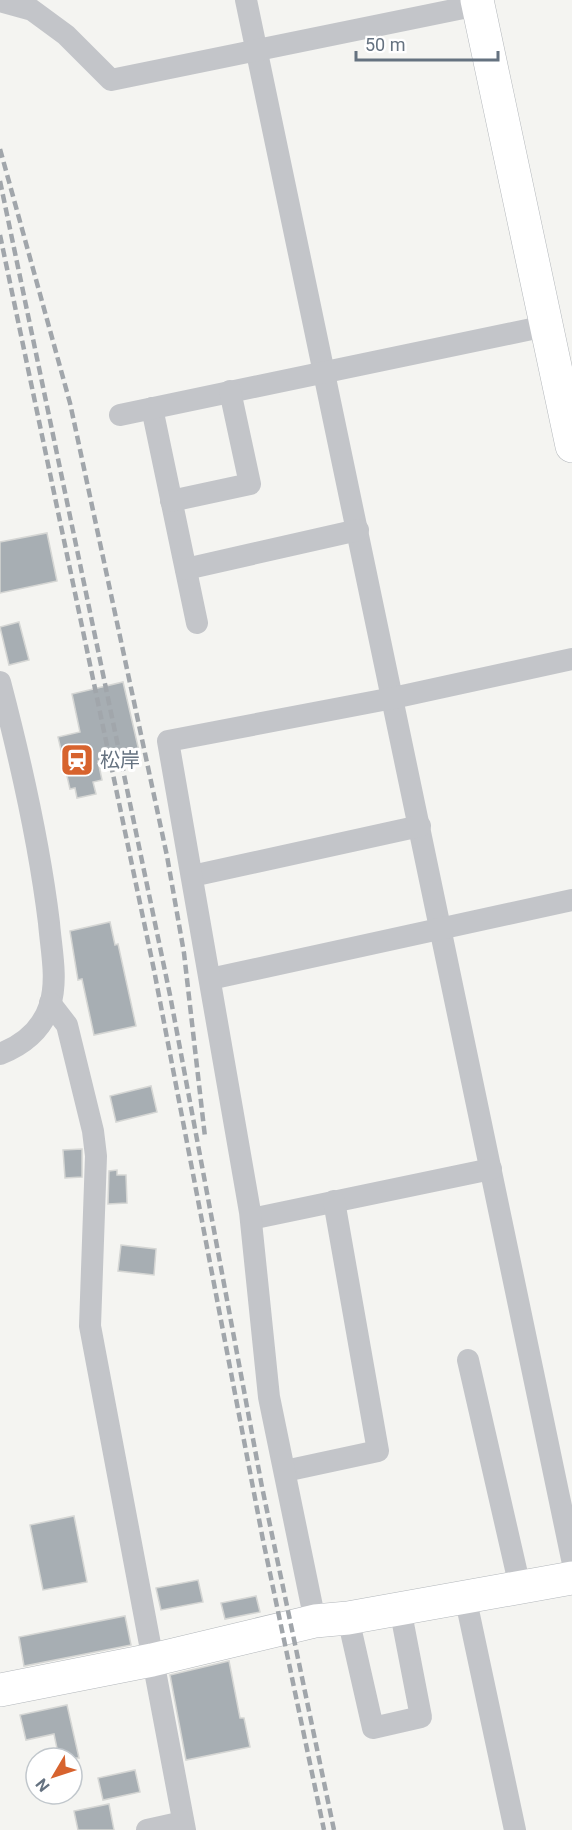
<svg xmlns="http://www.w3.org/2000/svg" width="572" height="1830" font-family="Roboto,'Noto Sans JP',sans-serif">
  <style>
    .building { fill: #a7aeb3; stroke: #d5d6d4; stroke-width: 1.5 }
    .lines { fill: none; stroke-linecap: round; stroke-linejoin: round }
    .secondary-casing { stroke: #b3b7bb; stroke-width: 34 }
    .street { stroke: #c3c5c9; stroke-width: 22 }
    .secondary { stroke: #fff; stroke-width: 33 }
    .rail { stroke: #a1a6ab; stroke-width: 4.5; stroke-dasharray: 9 4.5; stroke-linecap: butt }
    .labels { text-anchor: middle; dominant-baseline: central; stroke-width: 6; stroke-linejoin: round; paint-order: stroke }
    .poi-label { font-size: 20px; fill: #657280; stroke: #fff; text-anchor: start }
  </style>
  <rect width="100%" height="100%" fill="#f4f4f1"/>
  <!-- building -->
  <g class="building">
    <path d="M47,533L57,581L0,593V542Z"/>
    <path d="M19,622L29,660L9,665L0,627Z"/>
    <path d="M123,682L139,751L98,761L102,780L93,782L96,794L77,798L75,788L70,789L58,737L80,732L72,694Z"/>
    <path d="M110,922L115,945L118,944L136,1026L94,1035L82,979L78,980L70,931Z"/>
    <path d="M151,1086L157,1112L116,1122L110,1096Z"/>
    <path d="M82,1149V1177L65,1178L63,1150Z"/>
    <path d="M117,1170V1175H126L127,1203L108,1204L109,1171Z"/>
    <path d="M121,1245L156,1249L154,1275L118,1271Z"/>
    <path d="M74,1516L87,1582L43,1590L30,1525Z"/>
    <path d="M198,1580L203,1602L161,1610L156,1588Z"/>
    <path d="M256,1596L260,1612L225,1619L221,1603Z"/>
    <path d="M125,1616L131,1645L24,1666L19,1637Z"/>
    <path d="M229,1661L240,1718H244L250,1747L186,1760L170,1675Z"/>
    <path d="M67,1705L79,1758H59L54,1734L26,1740L20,1715Z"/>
    <path d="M135,1770L140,1792L103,1800L98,1778Z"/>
    <path d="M109,1804L114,1830H78L74,1811Z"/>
  </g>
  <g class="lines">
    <defs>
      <g id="secondary">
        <path d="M477,0L572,446"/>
        <path d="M0,1690L152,1660L315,1621L348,1618L572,1578"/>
      </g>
    </defs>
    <!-- secondary casing -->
    <use href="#secondary" class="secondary-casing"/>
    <!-- street -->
    <g class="street">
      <path d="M246,0L572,1559"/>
      <path d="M0,1L32,10L66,35L111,80L478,5"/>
      <path d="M152,408L197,623"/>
      <path d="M120,415L546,326"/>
      <path d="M171,501L250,484L230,391"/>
      <path d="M186,569L358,530"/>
      <path d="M0,682C21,762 39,841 49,923C51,949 58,979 50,1005C42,1030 23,1045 0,1054"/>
      <path d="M192,876L420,826"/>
      <path d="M210,979L572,900"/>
      <path d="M50,1003L67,1025L93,1131L96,1156L90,1326L185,1830"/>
      <path d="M251,1219L491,1169"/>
      <path d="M468,1360L520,1587"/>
      <path d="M285,1471L378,1451L334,1201"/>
      <path d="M465,1596L515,1830"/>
      <path d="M348,1618L373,1728L421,1717L400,1608"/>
      <path d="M315,1621L269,1397L250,1212L168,741L393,698L572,659"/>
      <path d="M147,1830L183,1822"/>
    </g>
    <!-- secondary -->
    <use href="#secondary" class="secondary"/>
    <!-- rail -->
    <g class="rail">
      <path d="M0,149L70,403L167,856L184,953L205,1137"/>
      <path d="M0,181L170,995L262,1487L334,1830"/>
      <path d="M0,235L154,970L263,1540L324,1830"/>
    </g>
  </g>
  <!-- icons -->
  <defs>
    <symbol id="station-square" viewBox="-11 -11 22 22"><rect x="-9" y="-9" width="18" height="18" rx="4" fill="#d7632e" stroke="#fff"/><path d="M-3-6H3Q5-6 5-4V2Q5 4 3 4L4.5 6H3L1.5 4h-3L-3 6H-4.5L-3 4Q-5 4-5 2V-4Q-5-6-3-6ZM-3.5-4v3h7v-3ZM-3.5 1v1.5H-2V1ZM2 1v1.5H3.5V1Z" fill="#fff"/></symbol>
  </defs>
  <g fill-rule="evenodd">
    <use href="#station-square" x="58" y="741" width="38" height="38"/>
  </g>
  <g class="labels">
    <!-- poi labels -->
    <g class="poi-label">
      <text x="100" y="760">松岸</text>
    </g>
  </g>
  <!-- north arrow -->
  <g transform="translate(54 1776) rotate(231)"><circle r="28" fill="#ffffff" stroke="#c1c7cc" stroke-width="1.5"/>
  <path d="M0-4.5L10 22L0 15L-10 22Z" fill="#d7632e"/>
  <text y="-9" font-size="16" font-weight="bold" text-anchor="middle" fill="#657280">N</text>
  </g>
  <!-- scale -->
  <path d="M356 51v9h142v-9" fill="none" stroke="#657280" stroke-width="3"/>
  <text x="365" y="51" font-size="18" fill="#657280" stroke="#ffffff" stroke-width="4.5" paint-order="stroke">50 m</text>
</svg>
